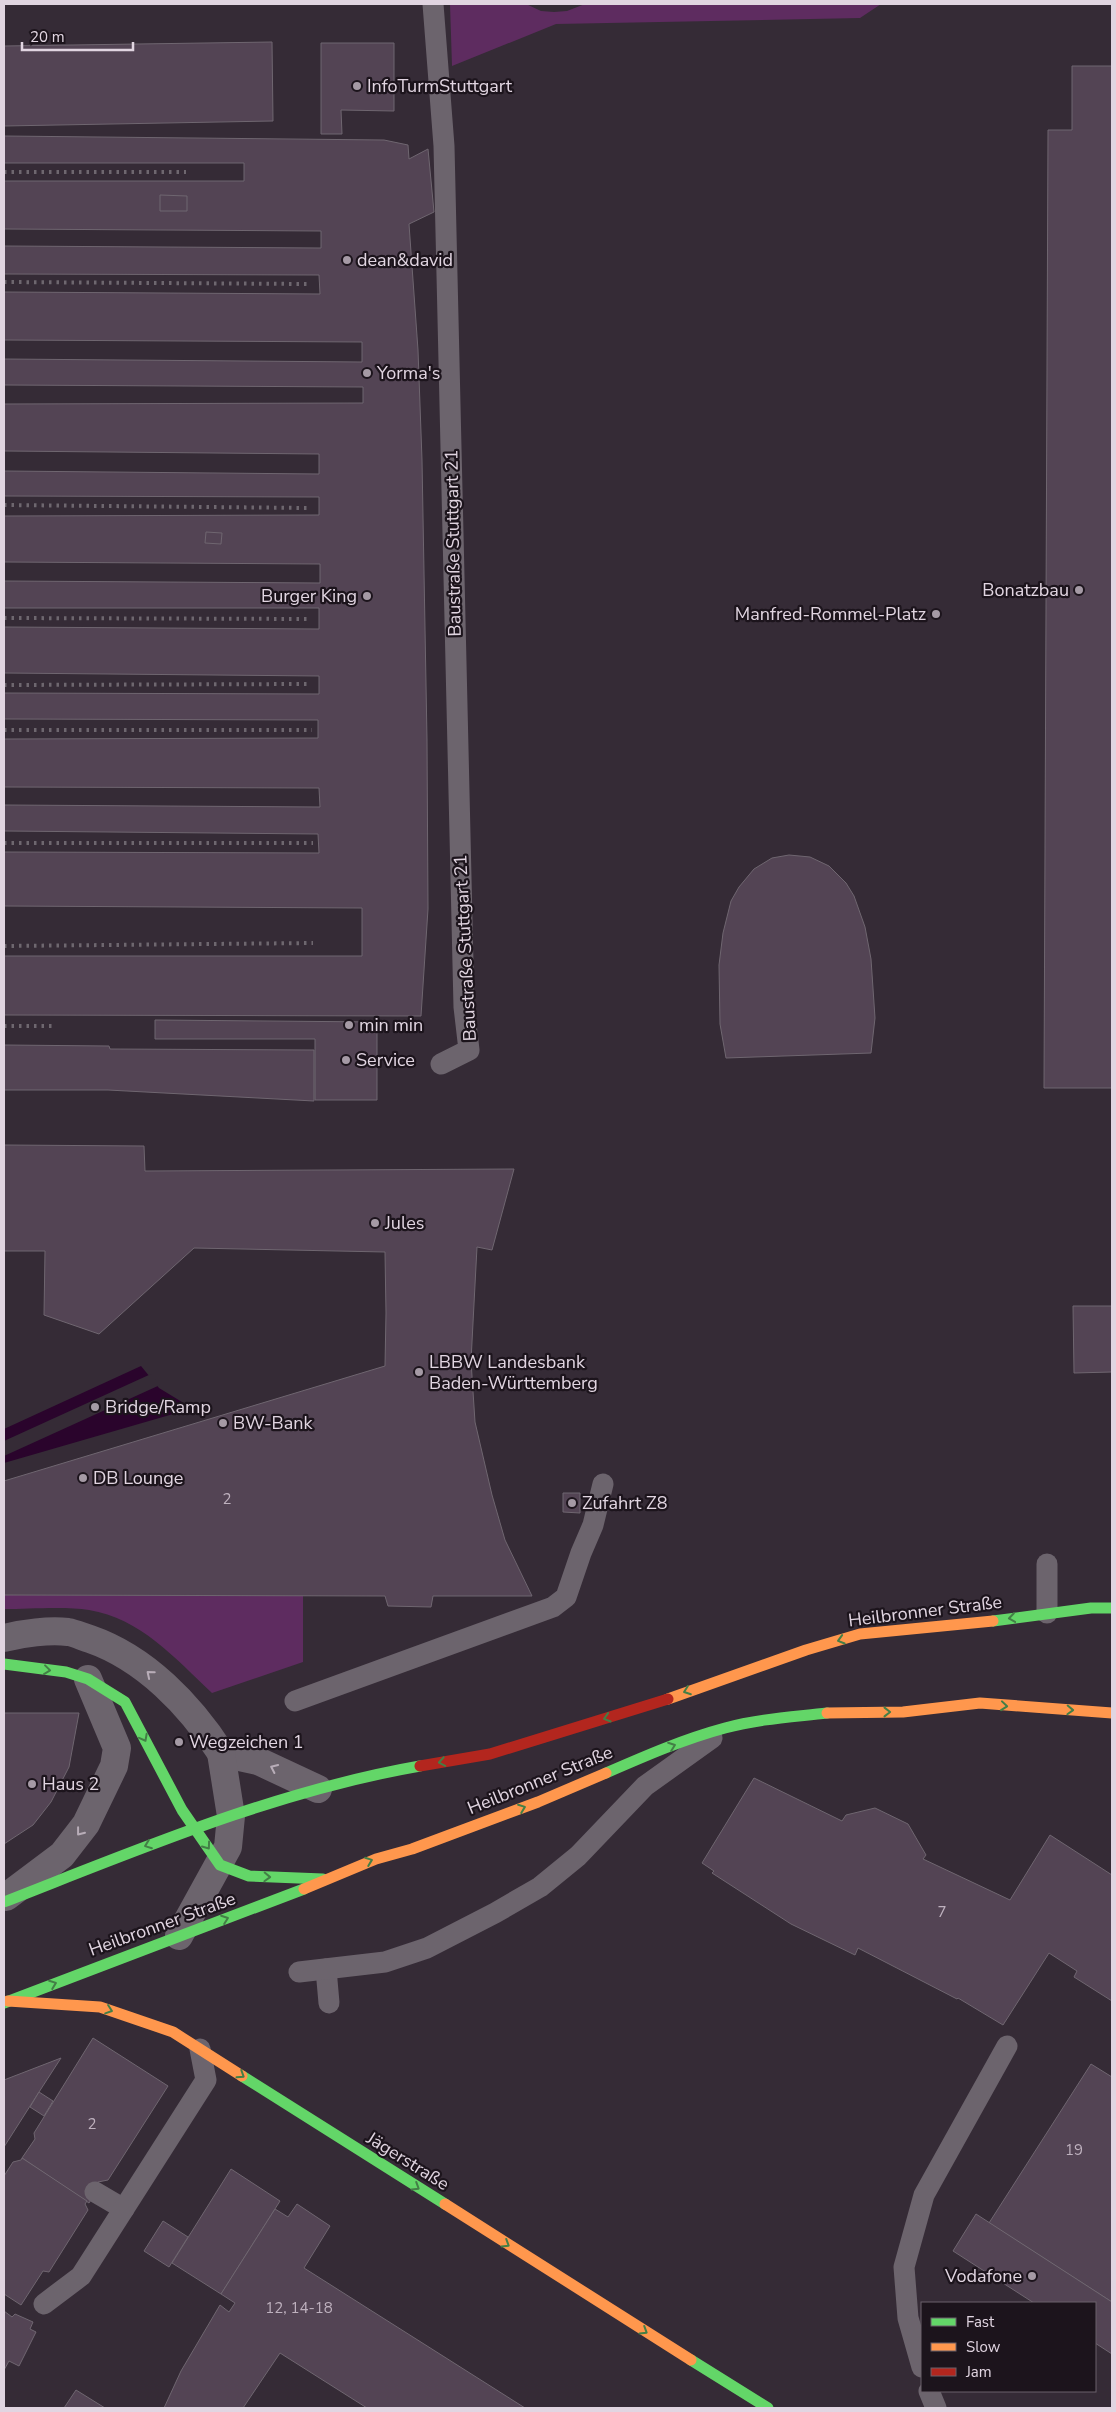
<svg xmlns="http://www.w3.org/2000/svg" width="1116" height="2412" font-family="'Nunito Sans',sans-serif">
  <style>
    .green { fill: #5e2c60 }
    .water { fill: #2a042c }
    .pier { fill: #352b36 }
    .building { fill: #534454; stroke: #6f6670 }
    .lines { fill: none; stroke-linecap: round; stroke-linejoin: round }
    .lane { stroke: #6c646d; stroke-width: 21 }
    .street { stroke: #6c646d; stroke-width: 28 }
    .fast { stroke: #63d668; stroke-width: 11 }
    .slow { stroke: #ff974d; stroke-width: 11 }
    .jam { stroke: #b3261e; stroke-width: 11 }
    .rail { stroke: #6e676f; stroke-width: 4; stroke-dasharray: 2.5 5; stroke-linecap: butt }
    .oneway { stroke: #437f46 }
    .oneway2 { stroke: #b8adb8 }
    .poi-dot { fill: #a59aa5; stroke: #1c141c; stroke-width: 2 }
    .labels { text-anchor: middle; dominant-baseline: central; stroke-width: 4.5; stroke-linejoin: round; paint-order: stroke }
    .number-label { font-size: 15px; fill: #beb1be }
    .poi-label { font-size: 18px; fill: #e1d5e1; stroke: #1c141c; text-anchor: start }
    .street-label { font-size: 18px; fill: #e1d5e1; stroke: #1c141c }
  </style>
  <rect width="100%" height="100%" fill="#352b36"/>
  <!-- green -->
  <g class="green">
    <path d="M450,4H526L541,11L554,12L567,11L585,4H881L860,18L556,24L452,66Z"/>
    <path d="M4,1595L303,1596V1662L212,1693C176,1659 140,1618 89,1610C66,1606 28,1609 4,1609Z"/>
  </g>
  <!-- water -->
  <path class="water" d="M141,1366L159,1388L182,1402L187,1410L4,1463V1429Z"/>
  <!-- pier -->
  <path class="pier" d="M151,1374L160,1385L4,1456V1441Z"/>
  <!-- building -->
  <g class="building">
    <path d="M272,42L273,121L4,126V46Z"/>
    <path d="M321,43H394V111L341,110L342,134H321Z"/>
    <path d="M1072,66H1112V1088H1044L1048,130H1072Z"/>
    <path d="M4,136L384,140L408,145L409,159L428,149L434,212L409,224L418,350L422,460L427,740L428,909L421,1016L4,1015V956H362V908L4,906V852L319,853L318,834L4,831V805L320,807L319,788L4,787V739L318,738V720L4,719V693L319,694V676L4,673V627L319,629V608H4V581L320,583V564L4,562V516L319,515V497L4,496V471L319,474V454L4,451V404L363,403V387L4,385V359L362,362V342L4,340V292L320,294L319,275L4,274V246L321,248V231L4,229V181H244V163H4Z"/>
    <path d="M160,195L187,196V211H160Z"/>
    <path d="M206,532L222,533L221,544L205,543Z"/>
    <path d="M789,855L810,857L829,866L846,883L854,896L865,927L871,959L875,1018L871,1053L726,1058L720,1024L719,965L723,933L731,901L739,887L754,869L772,858Z"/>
    <path d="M155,1020L377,1022V1100H315V1039H155Z"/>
    <path d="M4,1045L109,1046L110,1049L314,1050V1101L108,1090H4Z"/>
    <path d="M4,1145L144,1146L145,1171L514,1169L492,1250L477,1247L471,1361L475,1422L492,1495L505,1540L532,1596H433L431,1607L388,1606L385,1596L4,1595V1481L385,1366L386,1313L385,1252L194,1248L99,1334L44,1315L45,1251H4Z"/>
    <path d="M1073,1306H1112V1372L1074,1373Z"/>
    <path d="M563,1493H580V1513L563,1512Z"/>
    <path d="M4,1713H79L69,1767L51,1802L33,1825L4,1844Z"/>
    <path d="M754,1778L842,1821L846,1815L875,1808L908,1824L926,1855L923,1859L1010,1900L1050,1835L1112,1875V2001L1074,1977L1077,1971L1049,1953L1003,2025L958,1998L957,1999L858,1948L855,1955L791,1924L712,1873L714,1871L702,1863Z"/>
    <path d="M93,2038L168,2086L108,2180L98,2182L99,2187L89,2203L22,2158L35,2139L34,2133Z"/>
    <path d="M61,2058L39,2092L4,2147V2080Z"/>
    <path d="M1091,2064L1112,2077V2302L989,2223Z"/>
    <path d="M39,2092L53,2101L44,2116L30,2107Z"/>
    <path d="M22,2158L87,2201L85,2204L88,2210L49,2272L43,2271L21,2305L4,2294V2176L13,2162L21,2160Z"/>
    <path d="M231,2169L280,2201L221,2294L172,2263Z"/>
    <path d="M297,2204L330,2226L304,2268L525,2408H367L280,2353L243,2408H164L181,2371L220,2305L229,2312L235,2303L221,2294L275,2209L288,2217Z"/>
    <path d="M976,2214L1112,2302V2354L1095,2343V2303H1034L953,2251Z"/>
    <path d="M163,2221L188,2237L169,2267L144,2251Z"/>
    <path d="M4,2311L12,2317L15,2314L33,2322L30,2329L36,2332L19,2366L9,2361L4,2370Z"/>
    <path d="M76,2390L105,2408H64Z"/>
  </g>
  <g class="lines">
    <!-- lane -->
    <g class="lane">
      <path d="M433,4L444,146L464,1007L469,1050L441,1064"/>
      <path d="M1047,1613V1564"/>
      <path d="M295,1701L553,1607L566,1597L581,1553L593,1525L603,1484"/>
      <path d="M326,1969L329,2003"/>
      <path d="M299,1972L385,1962L427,1948L495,1913L540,1887L578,1856L645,1786L712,1738"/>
      <path d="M95,2192L124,2209"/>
      <path d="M44,2304L81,2276L206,2080L200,2049"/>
      <path d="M922,2367L908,2318L904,2267L924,2195L1007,2046"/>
      <path d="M929,2391L936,2408"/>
    </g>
    <!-- street -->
    <g class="street">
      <path d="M4,1638C23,1633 49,1630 68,1632C75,1633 83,1637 90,1639C145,1658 190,1705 221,1753L258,1761L318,1789"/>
      <path d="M6,1897L62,1855L86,1824L114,1766L117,1748L88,1679"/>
      <path d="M179,1936L228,1847L231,1816L221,1753"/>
    </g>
    <!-- fast -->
    <g class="fast">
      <path d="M993,1621L1091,1608H1112"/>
      <path d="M4,1664L66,1672L88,1679L125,1702L182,1810L220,1865L249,1876L323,1879"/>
      <path d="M606,1773C645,1756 684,1739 725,1728C758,1719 793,1717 827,1713"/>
      <path d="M4,1902C140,1849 276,1791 420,1766"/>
      <path d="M4,2003L304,1889"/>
      <path d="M242,2076L445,2204"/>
      <path d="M691,2360L768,2408"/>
    </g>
    <!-- slow -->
    <g class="slow">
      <path d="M668,1699L806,1650L860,1634L993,1621"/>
      <path d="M827,1713L903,1712L980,1703L1112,1713"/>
      <path d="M304,1889L376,1859L412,1849L538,1802L606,1773"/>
      <path d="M8,2001L100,2007L173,2032L242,2076"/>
      <path d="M445,2204L691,2360"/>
    </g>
    <!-- jam -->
    <path class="jam" d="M420,1766L490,1754L668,1699"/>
    <!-- rail -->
    <g class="rail">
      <path d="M4,172H186"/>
      <path d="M4,282L307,284"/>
      <path d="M4,505L309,508"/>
      <path d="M4,618L310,619"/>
      <path d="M4,685L309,684"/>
      <path d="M4,730H312"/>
      <path d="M4,843H313"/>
      <path d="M4,946L313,943"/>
      <path d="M4,1026H52"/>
    </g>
  </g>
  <!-- one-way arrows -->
  <defs><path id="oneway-chevron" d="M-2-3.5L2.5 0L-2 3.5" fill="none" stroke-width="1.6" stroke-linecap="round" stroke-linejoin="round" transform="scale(1.25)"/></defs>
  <g class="oneway">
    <use href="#oneway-chevron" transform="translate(1012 1618) rotate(172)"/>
    <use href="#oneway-chevron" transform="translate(841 1640) rotate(163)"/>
    <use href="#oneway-chevron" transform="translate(47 1670) rotate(7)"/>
    <use href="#oneway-chevron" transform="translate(687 1691) rotate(160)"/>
    <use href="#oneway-chevron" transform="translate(1004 1706) rotate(6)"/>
    <use href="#oneway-chevron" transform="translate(1070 1710) rotate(2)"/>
    <use href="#oneway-chevron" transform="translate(887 1712)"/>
    <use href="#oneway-chevron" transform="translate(607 1718) rotate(163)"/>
    <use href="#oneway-chevron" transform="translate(144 1738) rotate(62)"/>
    <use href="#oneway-chevron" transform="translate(672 1746) rotate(-20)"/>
    <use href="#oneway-chevron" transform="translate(442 1762) rotate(170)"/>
    <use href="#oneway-chevron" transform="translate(522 1808) rotate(-21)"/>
    <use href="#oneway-chevron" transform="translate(148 1845) rotate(159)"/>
    <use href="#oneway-chevron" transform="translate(207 1846) rotate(54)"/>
    <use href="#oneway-chevron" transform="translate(369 1861) rotate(-21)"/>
    <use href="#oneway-chevron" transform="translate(267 1877) rotate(2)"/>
    <use href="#oneway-chevron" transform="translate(225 1919) rotate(-20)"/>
    <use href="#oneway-chevron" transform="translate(53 1984) rotate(-21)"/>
    <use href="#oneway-chevron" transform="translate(109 2010) rotate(19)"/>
    <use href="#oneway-chevron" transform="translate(241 2075) rotate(33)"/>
    <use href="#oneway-chevron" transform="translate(416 2187) rotate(32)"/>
    <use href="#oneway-chevron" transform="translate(506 2244) rotate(32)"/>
    <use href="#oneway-chevron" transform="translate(644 2331) rotate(32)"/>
  </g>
  <g class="oneway2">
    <use href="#oneway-chevron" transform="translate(150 1674) rotate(-140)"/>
    <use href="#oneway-chevron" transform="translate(274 1768) rotate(-155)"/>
    <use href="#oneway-chevron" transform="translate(80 1832) rotate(128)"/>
  </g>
  <!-- markers -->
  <g class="poi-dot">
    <circle cx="357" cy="86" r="5"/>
    <circle cx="347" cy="260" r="5"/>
    <circle cx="367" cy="373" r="5"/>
    <circle cx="1079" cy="590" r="5"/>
    <circle cx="367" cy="596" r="5"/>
    <circle cx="936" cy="614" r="5"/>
    <circle cx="349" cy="1025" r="5"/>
    <circle cx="346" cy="1060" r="5"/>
    <circle cx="375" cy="1223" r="5"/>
    <circle cx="419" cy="1372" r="5"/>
    <circle cx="95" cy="1407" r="5"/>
    <circle cx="223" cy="1423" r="5"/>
    <circle cx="83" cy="1478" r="5"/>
    <circle cx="572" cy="1503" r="5"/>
    <circle cx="179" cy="1742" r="5"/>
    <circle cx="32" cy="1784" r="5"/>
    <circle cx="1032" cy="2276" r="5"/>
  </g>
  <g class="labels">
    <!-- number labels -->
    <g class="number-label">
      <text x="227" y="1499">2</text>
      <text x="942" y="1912">7</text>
      <text x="92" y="2124">2</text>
      <text x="1074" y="2150">19</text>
      <text x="299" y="2308">12, 14-18</text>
    </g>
    <!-- poi labels -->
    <g class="poi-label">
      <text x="367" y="86">InfoTurmStuttgart</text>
      <text x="357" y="260">dean&amp;david</text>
      <text x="377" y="373">Yorma's</text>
      <text x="1069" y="590" text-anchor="end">Bonatzbau</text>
      <text x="357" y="596" text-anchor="end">Burger King</text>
      <text x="926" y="614" text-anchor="end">Manfred-Rommel-Platz</text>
      <text x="359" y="1025">min min</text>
      <text x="356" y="1060">Service</text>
      <text x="385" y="1223">Jules</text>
      <text x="429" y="1362">LBBW Landesbank<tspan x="429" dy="21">Baden-Württemberg</tspan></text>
      <text x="105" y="1407">Bridge/Ramp</text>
      <text x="233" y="1423">BW-Bank</text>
      <text x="93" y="1478">DB Lounge</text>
      <text x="582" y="1503">Zufahrt Z8</text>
      <text x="189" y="1742">Wegzeichen 1</text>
      <text x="42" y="1784">Haus 2</text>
      <text x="1022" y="2276" text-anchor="end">Vodafone</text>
    </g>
    <!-- street labels -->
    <g class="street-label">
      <text transform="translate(453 543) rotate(-91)">Baustraße Stuttgart 21</text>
      <text transform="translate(465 948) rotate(-93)">Baustraße Stuttgart 21</text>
      <text transform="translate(925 1611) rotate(-7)">Heilbronner Straße</text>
      <text transform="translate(540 1780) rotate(-22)">Heilbronner Straße</text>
      <text transform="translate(162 1924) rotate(-20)">Heilbronner Straße</text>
      <text transform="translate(408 2161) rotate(32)">Jägerstraße</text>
    </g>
  </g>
  <!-- border -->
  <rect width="1116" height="2412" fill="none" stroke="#e1d5e1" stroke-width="10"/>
  <!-- legend -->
  <rect x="921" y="2302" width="175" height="90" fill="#1c141c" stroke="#6b616b"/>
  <rect x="931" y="2318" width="25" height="8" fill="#63d668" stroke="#6b616b"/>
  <text x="966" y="2327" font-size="15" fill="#e1d5e1">Fast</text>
  <rect x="931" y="2343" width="25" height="8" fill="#ff974d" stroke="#6b616b"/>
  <text x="966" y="2352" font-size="15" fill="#e1d5e1">Slow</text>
  <rect x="931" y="2368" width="25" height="8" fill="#b3261e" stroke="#6b616b"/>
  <text x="966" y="2377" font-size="15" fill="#e1d5e1">Jam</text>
  <!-- scale -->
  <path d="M22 42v8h111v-8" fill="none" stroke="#e1d5e1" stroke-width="2.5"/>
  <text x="30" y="42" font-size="15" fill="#e1d5e1" stroke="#1c141c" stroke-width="4" paint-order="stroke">20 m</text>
</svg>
